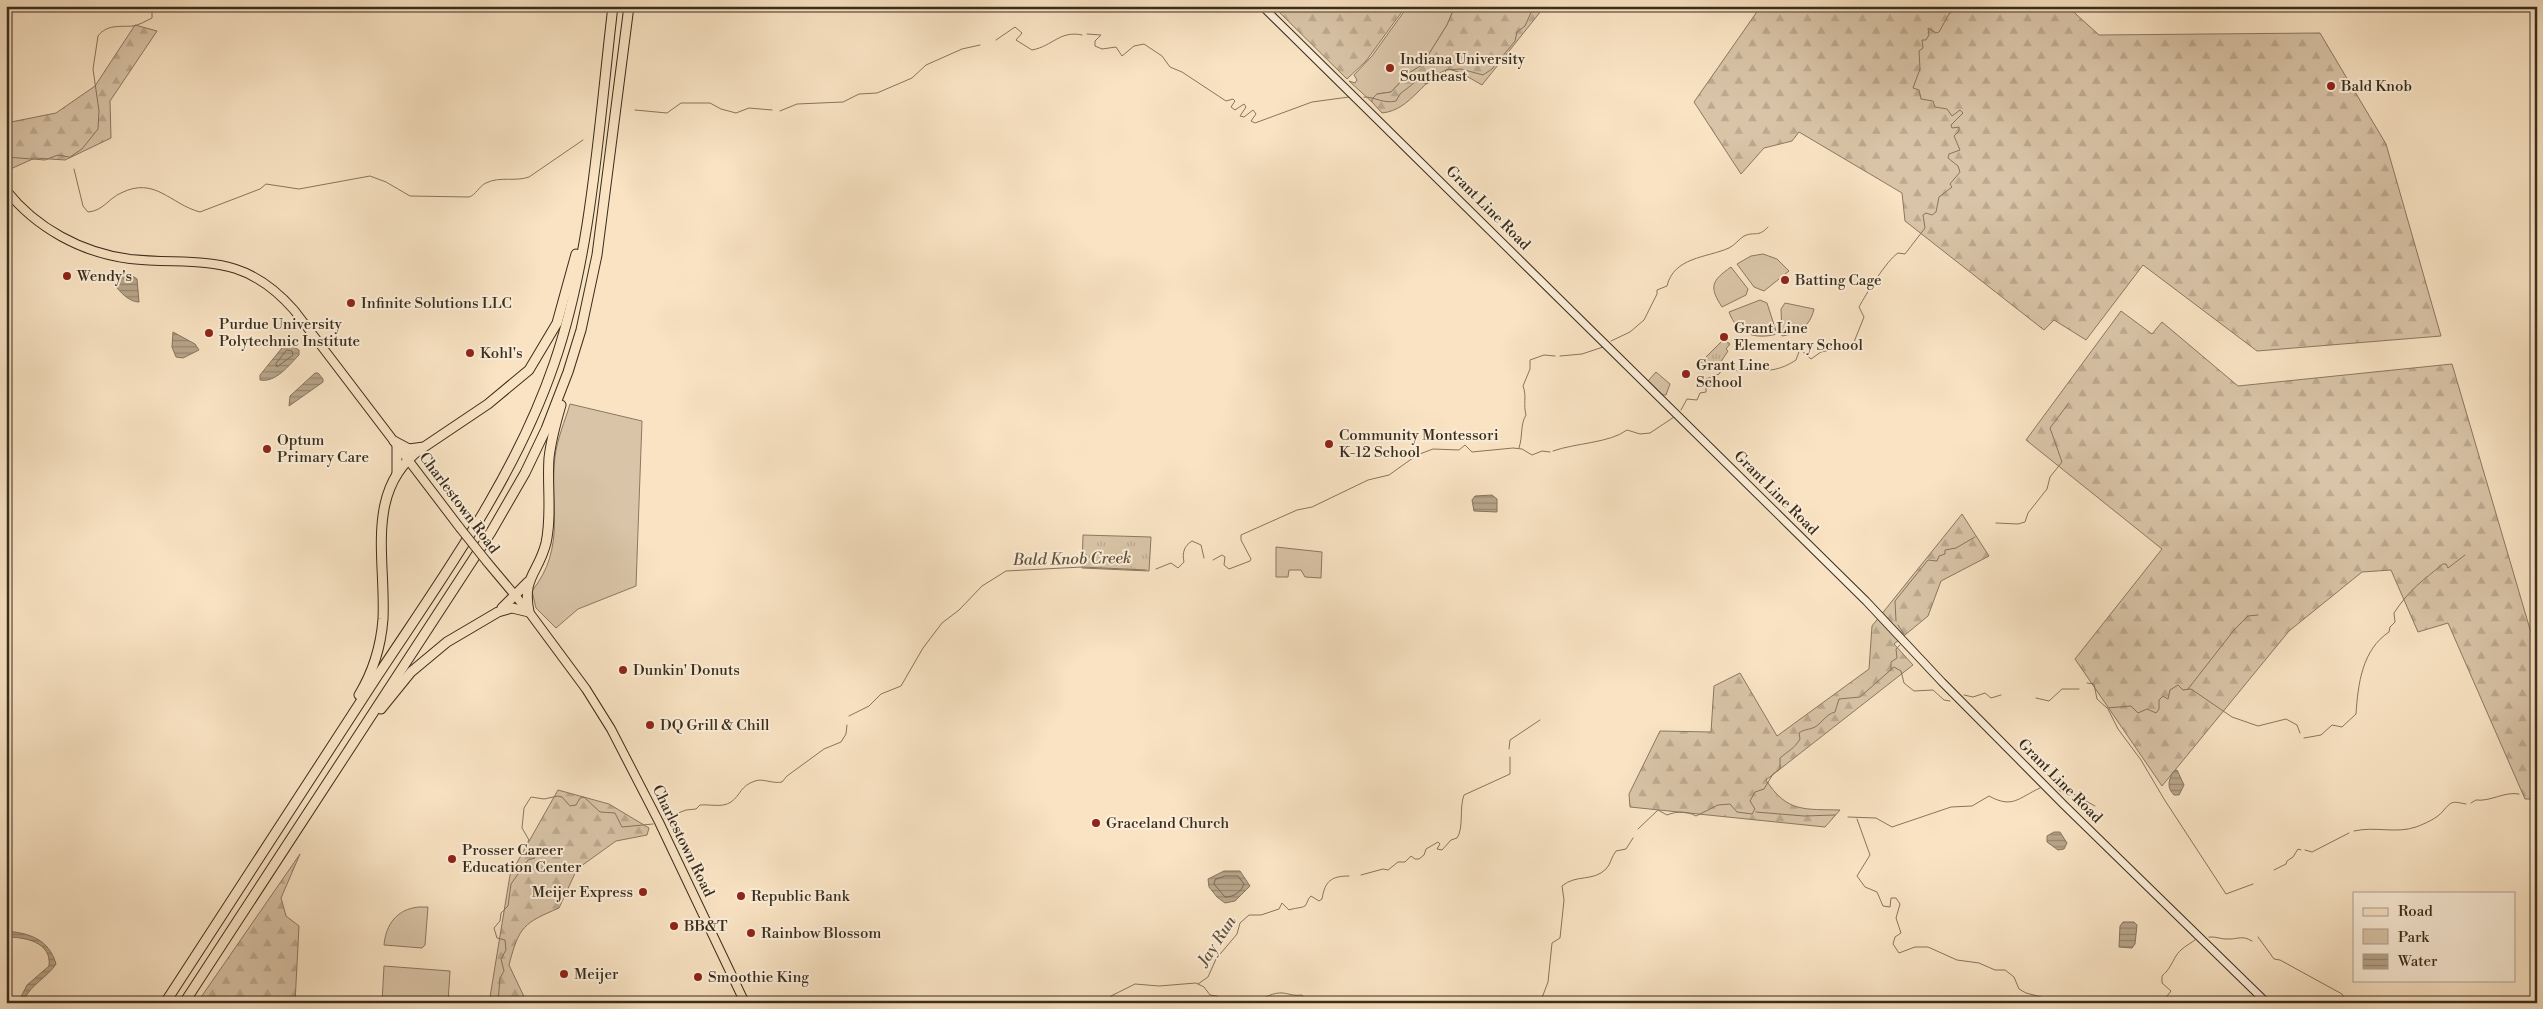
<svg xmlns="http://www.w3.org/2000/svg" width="2543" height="1009" font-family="'Libre Bodoni',serif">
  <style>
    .green { fill: #d9c4a7; stroke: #8a7862 }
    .forest { fill: url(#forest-firs); stroke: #8a7862 }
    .park { fill: url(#park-tufts); stroke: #8a7862 }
    .water { fill: url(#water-rules); stroke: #86755e }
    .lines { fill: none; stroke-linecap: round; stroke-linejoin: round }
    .shore { stroke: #796953; stroke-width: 1 }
    .stream { stroke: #86755e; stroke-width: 1 }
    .secondary-casing { stroke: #3a2d1c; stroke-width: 9 }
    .primary-casing { stroke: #3a2d1c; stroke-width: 10 }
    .highway-casing { stroke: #3a2d1c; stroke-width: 11 }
    .secondary { stroke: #fbedd8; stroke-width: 7 }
    .primary { stroke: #f9e3c3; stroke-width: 8 }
    .highway { stroke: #f9e3c3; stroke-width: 9 }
    .primary-bridge-casing { stroke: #3a2d1c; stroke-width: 10; stroke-linecap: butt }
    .primary-bridge { stroke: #f9e3c3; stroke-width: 8 }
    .poi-dot { fill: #8f2418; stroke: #fbedd8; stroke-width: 2 }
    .labels { text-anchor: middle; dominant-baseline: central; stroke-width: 4; stroke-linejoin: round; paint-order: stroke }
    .poi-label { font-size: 15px; fill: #3a2d1c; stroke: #fbedd8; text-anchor: start }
    .street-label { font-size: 15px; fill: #3a2d1c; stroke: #fbedd8 }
    .water-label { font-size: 16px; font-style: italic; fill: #60513d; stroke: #fbedd8 }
  </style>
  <defs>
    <pattern id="forest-firs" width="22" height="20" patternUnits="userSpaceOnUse" patternTransform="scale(1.25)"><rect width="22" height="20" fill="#d9c4a7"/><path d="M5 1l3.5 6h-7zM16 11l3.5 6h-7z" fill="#bba98f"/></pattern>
    <pattern id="park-tufts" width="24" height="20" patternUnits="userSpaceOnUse" patternTransform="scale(1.25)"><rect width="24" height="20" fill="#d9c4a7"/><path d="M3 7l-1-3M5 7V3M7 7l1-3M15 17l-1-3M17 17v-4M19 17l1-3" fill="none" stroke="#bba98f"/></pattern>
    <pattern id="water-rules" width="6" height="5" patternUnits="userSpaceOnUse" patternTransform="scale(1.25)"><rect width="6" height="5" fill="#b8a58a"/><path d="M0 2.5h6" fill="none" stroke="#978770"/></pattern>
  </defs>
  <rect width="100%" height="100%" fill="#f9e3c3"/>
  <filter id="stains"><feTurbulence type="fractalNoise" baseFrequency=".004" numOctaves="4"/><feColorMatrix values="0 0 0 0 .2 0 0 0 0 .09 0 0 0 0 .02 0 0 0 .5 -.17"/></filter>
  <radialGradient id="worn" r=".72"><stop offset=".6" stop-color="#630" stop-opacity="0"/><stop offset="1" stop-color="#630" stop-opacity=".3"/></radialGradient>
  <!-- green -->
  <g class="green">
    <path d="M1408,6H1455L1447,25L1422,65L1409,73L1391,92L1377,94L1372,102L1349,81L1355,83L1357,80L1354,75L1372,56Z"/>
    <path d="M1763,254L1777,259L1789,271L1764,291L1754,287L1737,264L1751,256Z"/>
    <path d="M1731,267L1748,289L1746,295L1722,307C1709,287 1711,281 1731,267Z"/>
    <path d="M1760,300L1767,303L1777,334C1755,340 1737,334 1729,312Z"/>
    <path d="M1785,303L1814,309C1810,327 1798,333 1782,336L1781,309Z"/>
    <path d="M1656,372L1670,384L1666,395H1663L1648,381Z"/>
    <path d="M570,404L642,421L636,586L578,609L556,628L536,608L532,591C567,547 549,506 555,457C557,439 565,421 570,404Z"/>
    <path d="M1276,547L1322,552L1321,578L1305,577L1301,570H1289L1288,577H1276Z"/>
    <path d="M419,907H428L425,945L422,948L384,945C386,924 397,909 419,907Z"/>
    <path d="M384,966L450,971L448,1003H382Z"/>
  </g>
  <!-- forest -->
  <g class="forest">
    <path d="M1273,6H1406L1366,61L1347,79Z"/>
    <path d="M1455,6H1545L1482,85L1461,73L1449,69C1423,77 1412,110 1382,113L1372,102V99L1377,94L1391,92L1409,73L1422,65L1447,25Z"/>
    <path d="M1761,6H2067L2099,35L2320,33L2386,144L2441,336L2257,351L2143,265L2086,340L2054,320L2044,330L1905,221L1902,193L1799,132L1792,141L1764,148L1741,174L1694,102Z"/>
    <path d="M135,25L157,31L110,101L111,138L65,160L35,158L6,171V123L56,113L95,86Z"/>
    <path d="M2121,311L2152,334L2162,322L2238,386L2452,364L2537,653V799H2525L2448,623L2418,632L2391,570L2362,572L2289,631L2162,786L2075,659L2162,549L2026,440Z"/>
    <path d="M1962,514L1989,556L1941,581L1928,616L1894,644L1913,665L1766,780C1787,813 1805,809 1840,810L1825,827L1630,807L1629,794L1660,731L1711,732L1714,686L1740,673L1777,736L1869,669L1872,626Z"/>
    <path d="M558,790L609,804L649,828L647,835L616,841L577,869L559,908C524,923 519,926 509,965L527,1003H489L510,875Z"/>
    <path d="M300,854L281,898L286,916L299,926L295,1003H197Z"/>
  </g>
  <!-- park -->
  <g class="park">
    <path d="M1724,339L1730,344L1726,349L1728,351L1718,366L1710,370L1701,362Z"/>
    <path d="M1083,535L1151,537L1149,571L1082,568Z"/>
  </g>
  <!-- water -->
  <g class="water">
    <path d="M118,275L134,277L137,279L139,302C129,302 120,292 114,284Z"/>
    <path d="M173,332L195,344L199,350L183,358L176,357L172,347Z"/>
    <path d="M286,343L299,350V355C289,365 276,383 260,380V375Z"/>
    <path d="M315,373H318L323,379V382L289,406L290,396Z"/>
    <path d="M1492,495L1497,499V512L1474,511L1472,500L1475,496Z"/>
    <path d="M2177,770L2184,785L2179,795H2174C2167,788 2168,781 2173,772Z"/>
    <path d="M2054,832H2060L2067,843L2064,849L2058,850L2047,842V836Z"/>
    <path d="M1224,871H1240L1250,886L1235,901L1225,903L1217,897L1209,887L1208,879Z"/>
    <path d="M2123,922H2134L2137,925L2135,944L2132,948L2119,947L2120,926Z"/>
    <path d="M6,931C29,933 49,939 56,964C47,978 31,984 24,1000L21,997L27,985L49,966C52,942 25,937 6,937Z"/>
  </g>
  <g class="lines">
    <!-- shore -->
    <g class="shore">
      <path d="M287,350L292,351L293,355L277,367L276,364Z"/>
      <path d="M1225,876H1238L1244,884C1241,892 1234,897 1225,897L1214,884L1215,880Z"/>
    </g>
    <!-- stream -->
    <g class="stream">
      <path d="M1087,34L1101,35L1095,41V46L1102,49L1116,47L1122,56L1134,46L1144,44L1162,56L1170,67L1182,72L1226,101L1233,99L1235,101L1231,107L1235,110L1244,104L1246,107L1240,116L1244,117L1253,110L1256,114L1251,121L1255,123L1312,102L1349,97"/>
      <path d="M996,40L1015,27L1022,33L1016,40L1032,50C1053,46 1060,30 1082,35"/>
      <path d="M1364,97C1376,97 1383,104 1396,101L1400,94L1419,79L1426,84L1430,82L1434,74L1443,77L1446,70L1461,69L1483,75L1492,69L1515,41L1517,32L1525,26L1534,6"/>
      <path d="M635,110L667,113L681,103H710L721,109L736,113L749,108L772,110"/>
      <path d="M780,111L797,104L843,102L859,94L877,93L912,78L926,65L962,49L980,45"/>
      <path d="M6,157L45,160L58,155L69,157"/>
      <path d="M70,157L82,149L98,129L99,111L93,69L98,36C107,24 120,27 133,26C139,25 146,21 152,18V6"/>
      <path d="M74,169L83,206L88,212C103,211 109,198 121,193C155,176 170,204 200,212L260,189L266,184L299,189L370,176L386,182L410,196L469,197C476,195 479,186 486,183C500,176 515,182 529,177L583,140"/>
      <path d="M1611,341L1630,332L1644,320L1657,294V290L1667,286C1674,257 1706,258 1729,248C1735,245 1739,239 1744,236C1755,231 1758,238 1768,227"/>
      <path d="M1854,342L1864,317L1859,307C1866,294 1887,260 1898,253L1905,254L1925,228L1923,215L1926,213L1932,215L1936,212L1939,197L1952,187L1950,184L1960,172L1958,166L1948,158L1949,154L1960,150L1954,136L1959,131V127L1952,128L1951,125L1963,113L1960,110L1952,116L1947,109L1935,107L1933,101L1921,99L1919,90L1913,88L1920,69L1919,51L1923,48L1922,40H1926L1929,35L1928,28L1936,33L1939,32L1949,14L1959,6"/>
      <path d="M1560,356L1582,354L1603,347"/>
      <path d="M1681,410L1687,399L1697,400L1700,393L1706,392V388L1715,386L1714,382L1706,379L1719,374L1723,368H1734L1738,372L1747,366C1764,374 1781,370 1796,360L1800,349L1811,359L1821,352L1848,346"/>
      <path d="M1519,448C1523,436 1520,425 1526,415C1523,404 1527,396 1523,386L1530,369V360L1544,355L1555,356"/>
      <path d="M1553,451C1575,443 1610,443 1627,430L1640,434L1650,433L1674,417"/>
      <path d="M1996,523L2018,524L2025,522L2028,513L2047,489L2050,477L2062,462L2050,428L2068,404"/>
      <path d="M1213,560L1222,555L1225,557L1224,565L1229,569L1250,561L1251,559L1241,540V535L1297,510L1312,507L1368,480L1389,475L1417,455L1433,449L1459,450L1465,445L1472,452L1513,448L1522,449L1532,455L1542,451L1550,452"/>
      <path d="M1156,569L1171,563L1178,568L1184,562C1182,553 1184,546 1192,541L1201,545L1204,558"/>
      <path d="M1896,621L1895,601L1928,560L1937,561L1939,556L1945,554V550L1956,548L1975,537"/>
      <path d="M1898,625L1904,634"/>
      <path d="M1891,669V662L1897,658L1896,649L1900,645"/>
      <path d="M2087,683L2094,684L2097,699L2107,708L2131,706L2138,713L2147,709L2156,713L2159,709V700L2163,696L2168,699L2170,690L2178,685L2183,690L2191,689L2232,717L2258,726L2286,719L2297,725L2300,733"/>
      <path d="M2188,689L2234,630L2248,616L2258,615"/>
      <path d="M1964,695L1973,697L1985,693L1991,698L2001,695"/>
      <path d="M2036,698L2049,701L2062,689H2079"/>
      <path d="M2108,709L2118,729L2141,760L2164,799L2226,894L2253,884"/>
      <path d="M849,716L869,706L881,694L901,686L923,648L942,623L959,610L982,586L1006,571L1082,567L1146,570"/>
      <path d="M2304,738L2321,735L2332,725L2342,727L2356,714C2358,684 2362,650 2389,632L2390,627L2395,622L2394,613C2409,590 2422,581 2443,564H2446L2448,568L2465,555"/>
      <path d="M1509,749L1510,740L1540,720"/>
      <path d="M2059,790L2064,793L2068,791L2095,806"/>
      <path d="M2471,803L2476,800C2490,802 2505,791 2519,794"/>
      <path d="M1756,812L1804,816L1835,815"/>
      <path d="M1848,817L1876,818L1892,827L1951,807L1972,806L1989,796C2013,809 2018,798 2040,788"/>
      <path d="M665,818L686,810L696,809L700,805C710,804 722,808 731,802C741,795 740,786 755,781C763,778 772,784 782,782L787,776L824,749L841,742L846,734L847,725"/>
      <path d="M1857,819L1870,855L1857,876L1865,887L1877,892L1883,906L1890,907L1891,898H1896L1900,904L1896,918L1901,933L1895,937L1893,944L1899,953L1915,947H1928L1957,960L1979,963L1995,970H2005L2014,977L2019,989L2026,993L2045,998"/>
      <path d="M1638,829L1658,810L1667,815C1677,811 1687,811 1696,816L1718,805L1730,804L1737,812L1752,814L1755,809L1750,801L1755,792L1764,789L1773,774L1780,769V758C1788,751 1794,749 1800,739L1799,733C1804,729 1809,730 1815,727C1823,722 1825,715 1835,712L1839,699L1860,697L1894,667L1901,671L1904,683L1914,691L1933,690L1944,700L1950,701"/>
      <path d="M2354,831C2375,826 2396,834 2416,827C2424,824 2438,818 2443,811C2452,801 2451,801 2466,804"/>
      <path d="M2305,850L2312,852L2349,833"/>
      <path d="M2274,870L2286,864L2287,861L2293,857L2298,849L2301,850"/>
      <path d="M1361,875L1383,869L1388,870L1398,862H1405L1411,856L1415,859H1419L1424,855L1426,849L1438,842L1440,844L1437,849L1442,850L1451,840L1457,838C1464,828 1459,808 1464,795L1510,774V757"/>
      <path d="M2209,937C2216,936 2222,940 2229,939C2239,939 2242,935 2252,941"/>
      <path d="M2258,937L2274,959L2280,960L2342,994L2348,1003"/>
      <path d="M1198,984L1208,977L1216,959L1237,934L1240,923L1249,915H1261L1279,909L1282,903L1289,910C1294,908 1302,908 1305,906C1307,904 1308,898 1311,896L1319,901L1322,899C1325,881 1331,876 1349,876"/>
      <path d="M2061,999L2076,1003"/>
      <path d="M498,1003L500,978L504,971L501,959L506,950L505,940L497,938L494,928L500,921L501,913L508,906L511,884L528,860L535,858L525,847L529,840L522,828L524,808L531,797L544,799L558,796L562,797L570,806L576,805L580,798L584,797L600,812L615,813L622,827L653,824"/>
      <path d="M1103,1003L1111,996L1135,984L1159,986L1196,983L1204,987L1210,995L1217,996L1225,1003"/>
      <path d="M1239,1003L1246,999L1256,1002C1264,998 1273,992 1283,993C1290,994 1293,996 1302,995L1307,1003"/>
      <path d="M1540,1003L1548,982L1552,943L1560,938L1564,900L1562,886C1576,874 1593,882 1606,869C1611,864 1611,857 1616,851L1626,849L1633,838"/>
      <path d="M2164,1003V1000L2171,991L2162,983V976C2170,969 2171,964 2176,956C2180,949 2188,945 2195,940"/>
    </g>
    <defs>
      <path id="secondary" d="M1262,6L1866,601L1942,682L2064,805L2267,1003"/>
      <g id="primary">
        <path d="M6,190C36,228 82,253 130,259C199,266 241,250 294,310L460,528"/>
        <path d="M487,562L529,612L586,689L611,729L659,822L745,1003"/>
      </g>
      <g id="highway">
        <path d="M394,441L409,449L424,447L488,404L529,370L557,323L576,254"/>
        <path d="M397,474V445"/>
        <path d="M502,608L528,582"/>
        <path d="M359,695C373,672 381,645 383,619C386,559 364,489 422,448"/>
        <path d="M381,709L411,672L447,642L498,612L512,608L529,612C522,577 538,574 546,543C552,515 547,486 549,458C551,440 556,422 561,405"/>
        <path d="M165,1003C236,894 307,784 378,675C444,575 515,478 554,364C592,254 599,122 613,6"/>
        <path d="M184,1003L491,532L525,473L546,429L568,372L581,330L597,255L629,6"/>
      </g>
    </defs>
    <!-- secondary casing -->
    <use href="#secondary" class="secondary-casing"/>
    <!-- primary casing -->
    <use href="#primary" class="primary-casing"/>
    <!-- highway casing -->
    <use href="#highway" class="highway-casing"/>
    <!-- secondary -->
    <use href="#secondary" class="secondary"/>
    <!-- primary -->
    <use href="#primary" class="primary"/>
    <!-- highway -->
    <use href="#highway" class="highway"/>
    <defs>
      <path id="primary-bridge" d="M460,528L487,562"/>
    </defs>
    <!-- primary-bridge casing -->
    <use href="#primary-bridge" class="primary-bridge-casing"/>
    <!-- primary-bridge -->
    <use href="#primary-bridge" class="primary-bridge"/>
  </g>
  <!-- markers -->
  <g class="poi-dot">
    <circle cx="1390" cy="68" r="5"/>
    <circle cx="2331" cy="86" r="5"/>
    <circle cx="67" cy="276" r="5"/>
    <circle cx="1785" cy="280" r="5"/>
    <circle cx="351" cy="303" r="5"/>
    <circle cx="209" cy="333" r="5"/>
    <circle cx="1724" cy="337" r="5"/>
    <circle cx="470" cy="353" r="5"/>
    <circle cx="1686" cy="374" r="5"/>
    <circle cx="1329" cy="444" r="5"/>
    <circle cx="267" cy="449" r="5"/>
    <circle cx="623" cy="670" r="5"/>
    <circle cx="650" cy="725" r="5"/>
    <circle cx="1096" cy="823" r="5"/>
    <circle cx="452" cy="859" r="5"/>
    <circle cx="643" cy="892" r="5"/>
    <circle cx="741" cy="896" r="5"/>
    <circle cx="674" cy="926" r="5"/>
    <circle cx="751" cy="933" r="5"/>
    <circle cx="564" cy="974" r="5"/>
    <circle cx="698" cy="977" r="5"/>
  </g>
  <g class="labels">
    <!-- poi labels -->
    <g class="poi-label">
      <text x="1400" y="59">Indiana University<tspan x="1400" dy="17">Southeast</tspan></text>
      <text x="2341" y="86">Bald Knob</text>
      <text x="77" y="276">Wendy's</text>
      <text x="1795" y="280">Batting Cage</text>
      <text x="361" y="303">Infinite Solutions LLC</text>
      <text x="219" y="324">Purdue University<tspan x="219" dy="17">Polytechnic Institute</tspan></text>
      <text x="1734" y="328">Grant Line<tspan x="1734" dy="17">Elementary School</tspan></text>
      <text x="480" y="353">Kohl's</text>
      <text x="1696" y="365">Grant Line<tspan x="1696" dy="17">School</tspan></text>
      <text x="1339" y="435">Community Montessori<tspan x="1339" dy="17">K-12 School</tspan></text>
      <text x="277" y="440">Optum<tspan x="277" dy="17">Primary Care</tspan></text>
      <text x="633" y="670">Dunkin' Donuts</text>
      <text x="660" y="725">DQ Grill &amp; Chill</text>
      <text x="1106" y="823">Graceland Church</text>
      <text x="462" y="850">Prosser Career<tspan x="462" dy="17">Education Center</tspan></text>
      <text x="633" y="892" text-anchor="end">Meijer Express</text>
      <text x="751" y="896">Republic Bank</text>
      <text x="684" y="926">BB&amp;T</text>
      <text x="761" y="933">Rainbow Blossom</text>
      <text x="574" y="974">Meijer</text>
      <text x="708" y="977">Smoothie King</text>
    </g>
    <!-- street labels -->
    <g class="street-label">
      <text transform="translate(1488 208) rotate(45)">Grant Line Road</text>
      <text transform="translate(1776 493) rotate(45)">Grant Line Road</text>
      <text transform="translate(459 503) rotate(53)">Charlestown Road</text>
      <text transform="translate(2060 781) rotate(45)">Grant Line Road</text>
      <text transform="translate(683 841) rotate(64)">Charlestown Road</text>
    </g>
    <!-- water labels -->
    <g class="water-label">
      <text transform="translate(1072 559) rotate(-1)">Bald Knob Creek</text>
      <text transform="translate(1217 941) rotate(-57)">Jay Run</text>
    </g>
  </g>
  <!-- margin -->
  <rect width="2543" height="1009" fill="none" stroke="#f9e3c3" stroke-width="25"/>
  <rect x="8" y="8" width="2528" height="994" fill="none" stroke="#3a2d1c" stroke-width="2.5"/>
  <rect x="12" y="12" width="2518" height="984" fill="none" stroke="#3a2d1c"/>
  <!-- legend -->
  <rect x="2353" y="892" width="162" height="90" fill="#fbedd8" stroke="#aea08d"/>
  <rect x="2363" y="908" width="25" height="8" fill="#f9e3c3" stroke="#aea08d"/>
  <text x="2398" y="916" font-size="15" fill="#3a2d1c">Road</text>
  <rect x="2363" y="929" width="25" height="15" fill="#d9c4a7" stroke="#aea08d"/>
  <text x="2398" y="942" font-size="15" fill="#3a2d1c">Park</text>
  <rect x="2363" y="954" width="25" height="15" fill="url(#water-rules)" stroke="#aea08d"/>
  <text x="2398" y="966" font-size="15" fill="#3a2d1c">Water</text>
  <rect width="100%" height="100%" filter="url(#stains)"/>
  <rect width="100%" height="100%" fill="url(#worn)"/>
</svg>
